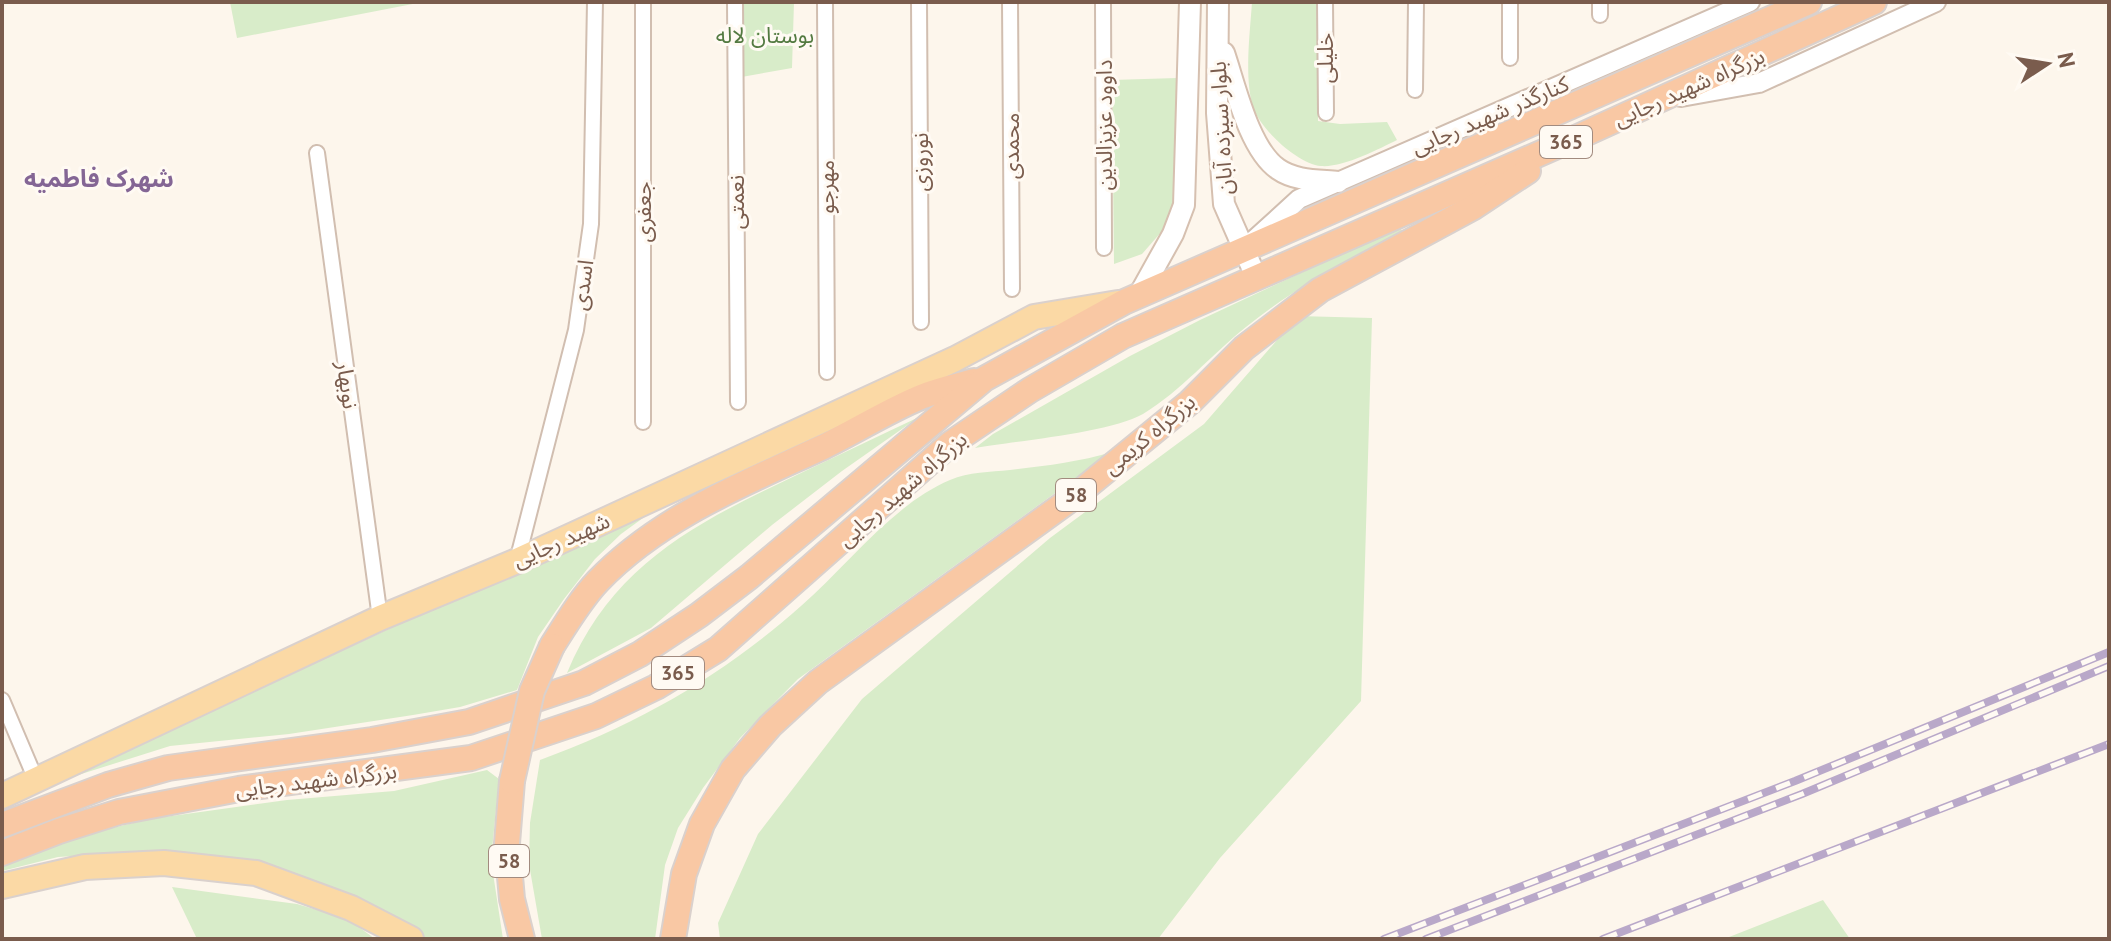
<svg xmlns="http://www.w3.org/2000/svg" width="2111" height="941" font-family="'PT Sans','Noto Sans Arabic',sans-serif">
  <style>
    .green { fill: #d8ecc9 }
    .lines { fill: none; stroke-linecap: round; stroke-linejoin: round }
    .minor-casing { stroke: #d1beb0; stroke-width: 18 }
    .tertiary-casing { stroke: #d1beb0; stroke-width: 22 }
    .secondary-casing { stroke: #d6c0b0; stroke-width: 24 }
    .primary-casing { stroke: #dad1cd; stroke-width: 28 }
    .trunk-casing { stroke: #dad1cd; stroke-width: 28 }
    .minor { stroke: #fff; stroke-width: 14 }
    .tertiary { stroke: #fff; stroke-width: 18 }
    .secondary { stroke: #fff; stroke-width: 20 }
    .primary { stroke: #fbd9a5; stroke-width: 24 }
    .trunk { stroke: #f9c8a4; stroke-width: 24 }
    .rail-casing { stroke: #b9a8c9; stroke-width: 8 }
    .rail { stroke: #fffaf3; stroke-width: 5; stroke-dasharray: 15; stroke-linecap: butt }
    .trunk-bridge-casing { stroke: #dad1cd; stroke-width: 28; stroke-linecap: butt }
    .trunk-bridge { stroke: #f9c8a4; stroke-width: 24 }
    .labels { text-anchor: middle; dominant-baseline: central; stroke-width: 6; stroke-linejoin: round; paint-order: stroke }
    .shield { fill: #fffaf3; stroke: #a28b7f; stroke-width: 2 }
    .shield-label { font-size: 20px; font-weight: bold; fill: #7a5c4d }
    .park-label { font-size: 22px; fill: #537a41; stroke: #fffaf3 }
    .street-label { font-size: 22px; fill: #7a5c4d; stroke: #fffaf3 }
    .neighbourhood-label { font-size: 24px; font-weight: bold; fill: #846695; stroke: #fffaf3 }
  </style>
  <rect width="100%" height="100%" fill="#fdf6ec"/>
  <!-- green -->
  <g class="green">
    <path d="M230,2H423L237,38Z"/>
    <path d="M736,2H794L792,68L736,78Z"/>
    <path d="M1252,2H1318V121L1340,124L1387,122L1397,140C1379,149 1342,168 1321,166C1298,164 1260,129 1253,107C1244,77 1250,33 1252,2Z"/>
    <path d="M1177,78V187L1170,222L1142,254L1114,264L1112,80Z"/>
    <path d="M1399,227L1403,232C1348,260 1294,288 1246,327C1211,355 1181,391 1143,414C1109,433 1016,441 975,448L993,434L1130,356L1200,320Z"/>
    <path d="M1298,316L1372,318L1361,701L1220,858L1158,939H720L718,923L758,834L862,699L1050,538L1204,424Z"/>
    <path d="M919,417L842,471L772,525L651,628L567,673C613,562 700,521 803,472C842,454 880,435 919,417Z"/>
    <path d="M1112,452L798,679L740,738L703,788L678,828L665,865L655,939H542L529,864L530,823L540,760C640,723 722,676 801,606C847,566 893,504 950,480C969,472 990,472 1010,470C1044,466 1079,462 1112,452Z"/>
    <path d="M665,502L621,534L595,559L564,599L538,637L517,690L460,707L413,715L289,734L170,746L56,782Z"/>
    <path d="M487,770L499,779L491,860L503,939H428L391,916L170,855L119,853L58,857L2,871V861L49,843L150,819L287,800L394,791Z"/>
    <path d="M172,887L297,904L348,919L375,939H197Z"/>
    <path d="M1823,900L1850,939H1724Z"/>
  </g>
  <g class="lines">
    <defs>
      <g id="minor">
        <path d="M643,2V422"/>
        <path d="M735,2L738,402"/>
        <path d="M825,2L827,372"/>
        <path d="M919,2L921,322"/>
        <path d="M1010,2L1012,289"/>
        <path d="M1103,2L1104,248"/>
        <path d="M1325,2L1326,113"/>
        <path d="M1600,2V15"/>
        <path d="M1510,58V2"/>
        <path d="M1415,90L1416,2"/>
        <path d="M317,153L380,618"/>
        <path d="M517,561L576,330L591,224L595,2"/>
        <path d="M2,700L36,780"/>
      </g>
      <g id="tertiary">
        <path d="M1681,97L1759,83L1936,2"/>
        <path d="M1254,240L1299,199L1750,2"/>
      </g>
      <g id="secondary">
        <path d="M1218,2L1217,113L1224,204L1257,279"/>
        <path d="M1224,53C1235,85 1249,149 1278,169C1295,181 1318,180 1338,182"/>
        <path d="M1139,295L1173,234L1184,205L1190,2"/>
      </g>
      <g id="primary">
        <path d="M2,796L380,618L517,561L955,359L1034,317L1118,303"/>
        <path d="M2,886L85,867L164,863L256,873L351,908L411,939"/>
      </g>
      <g id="trunk">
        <path d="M552,646C566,624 580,600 598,581C660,517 743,484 823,447C856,431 887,411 921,397C938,390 957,386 974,381"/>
        <path d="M512,781L507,843L512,899L522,939"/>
        <path d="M2,825L108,785L168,768L372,740L469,722L584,683L640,654L699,615L749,577L984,379L1124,302L1809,2"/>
        <path d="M2,853L59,831L119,812L239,789L471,758L596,716L656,687L718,649L950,444L1030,390L1123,336L1580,136L1874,2"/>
        <path d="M673,939L684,874L702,824L733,769L770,726L818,682L1075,496L1190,402L1244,348L1320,290L1472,208L1528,171"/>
      </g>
    </defs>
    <!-- minor casing -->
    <use href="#minor" class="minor-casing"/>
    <!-- tertiary casing -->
    <use href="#tertiary" class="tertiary-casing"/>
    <!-- secondary casing -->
    <use href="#secondary" class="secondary-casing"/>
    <!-- primary casing -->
    <use href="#primary" class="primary-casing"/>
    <!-- trunk casing -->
    <use href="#trunk" class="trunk-casing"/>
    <!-- minor -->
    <use href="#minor" class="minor"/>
    <!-- tertiary -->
    <use href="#tertiary" class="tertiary"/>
    <!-- secondary -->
    <use href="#secondary" class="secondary"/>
    <!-- primary -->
    <use href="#primary" class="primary"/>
    <!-- trunk -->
    <use href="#trunk" class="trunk"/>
    <defs>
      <g id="rail">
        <path d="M1384,939L1795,781L2109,652"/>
        <path d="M1426,939L1802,794L2109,666"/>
        <path d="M1603,939L2109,744"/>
      </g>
    </defs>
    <!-- rail casing -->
    <use href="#rail" class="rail-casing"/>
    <!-- rail -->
    <use href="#rail" class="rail"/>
    <defs>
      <path id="trunk-bridge" d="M512,781L532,691L552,646"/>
    </defs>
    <!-- trunk-bridge casing -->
    <use href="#trunk-bridge" class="trunk-bridge-casing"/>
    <!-- trunk-bridge -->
    <use href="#trunk-bridge" class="trunk-bridge"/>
  </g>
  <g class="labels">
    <!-- shield labels -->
    <g class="shield">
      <rect x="1540" y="126" width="52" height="32" rx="6"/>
      <rect x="1056" y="479" width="40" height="32" rx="6"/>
      <rect x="652" y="657" width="52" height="32" rx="6"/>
      <rect x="489" y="845" width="40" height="32" rx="6"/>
    </g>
    <g class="shield-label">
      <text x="1566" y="142">365</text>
      <text x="1076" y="495">58</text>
      <text x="678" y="673">365</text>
      <text x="509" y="861">58</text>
    </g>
    <!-- park labels -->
    <g class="park-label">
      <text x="765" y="35">بوستان لاله</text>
    </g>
    <!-- street labels -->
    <g class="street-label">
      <text transform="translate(1325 58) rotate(-90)">خلیلی</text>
      <text transform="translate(1689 87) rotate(-24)">بزرگراه شهید رجایی</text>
      <text transform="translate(1490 115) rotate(-23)">کنارگذر شهید رجایی</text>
      <text transform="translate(1104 125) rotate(-90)">داوود عزیزالدین</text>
      <text transform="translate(1221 128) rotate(-93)">بلوار سیزده آبان</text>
      <text transform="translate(1011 146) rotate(-90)">محمدی</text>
      <text transform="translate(920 162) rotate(-90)">نوروزی</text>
      <text transform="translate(826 187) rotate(-90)">مهرجو</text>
      <text transform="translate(736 202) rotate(-90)">نعمتی</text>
      <text transform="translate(643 212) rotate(-90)">جعفری</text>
      <text transform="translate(582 285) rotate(-82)">اسدی</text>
      <text transform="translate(348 385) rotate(82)">نوبهار</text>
      <text transform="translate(1149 434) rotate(-40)">بزرگراه کریمی</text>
      <text transform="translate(902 489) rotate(-41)">بزرگراه شهید رجایی</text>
      <text transform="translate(561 540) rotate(-24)">شهید رجایی</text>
      <text transform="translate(316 780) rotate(-7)">بزرگراه شهید رجایی</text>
    </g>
    <!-- neighbourhood labels -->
    <g class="neighbourhood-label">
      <text x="99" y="178">شهرک فاطمیه</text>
    </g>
  </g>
  <!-- border -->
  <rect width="2111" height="941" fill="none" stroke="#7a5c4d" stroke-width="8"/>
  <!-- north arrow -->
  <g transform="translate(2047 64) rotate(78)" stroke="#fffaf3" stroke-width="6" paint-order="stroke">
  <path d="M0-6L14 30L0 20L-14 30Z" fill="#7a5c4d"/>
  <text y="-12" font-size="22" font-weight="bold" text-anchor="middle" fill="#7a5c4d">N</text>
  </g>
</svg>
